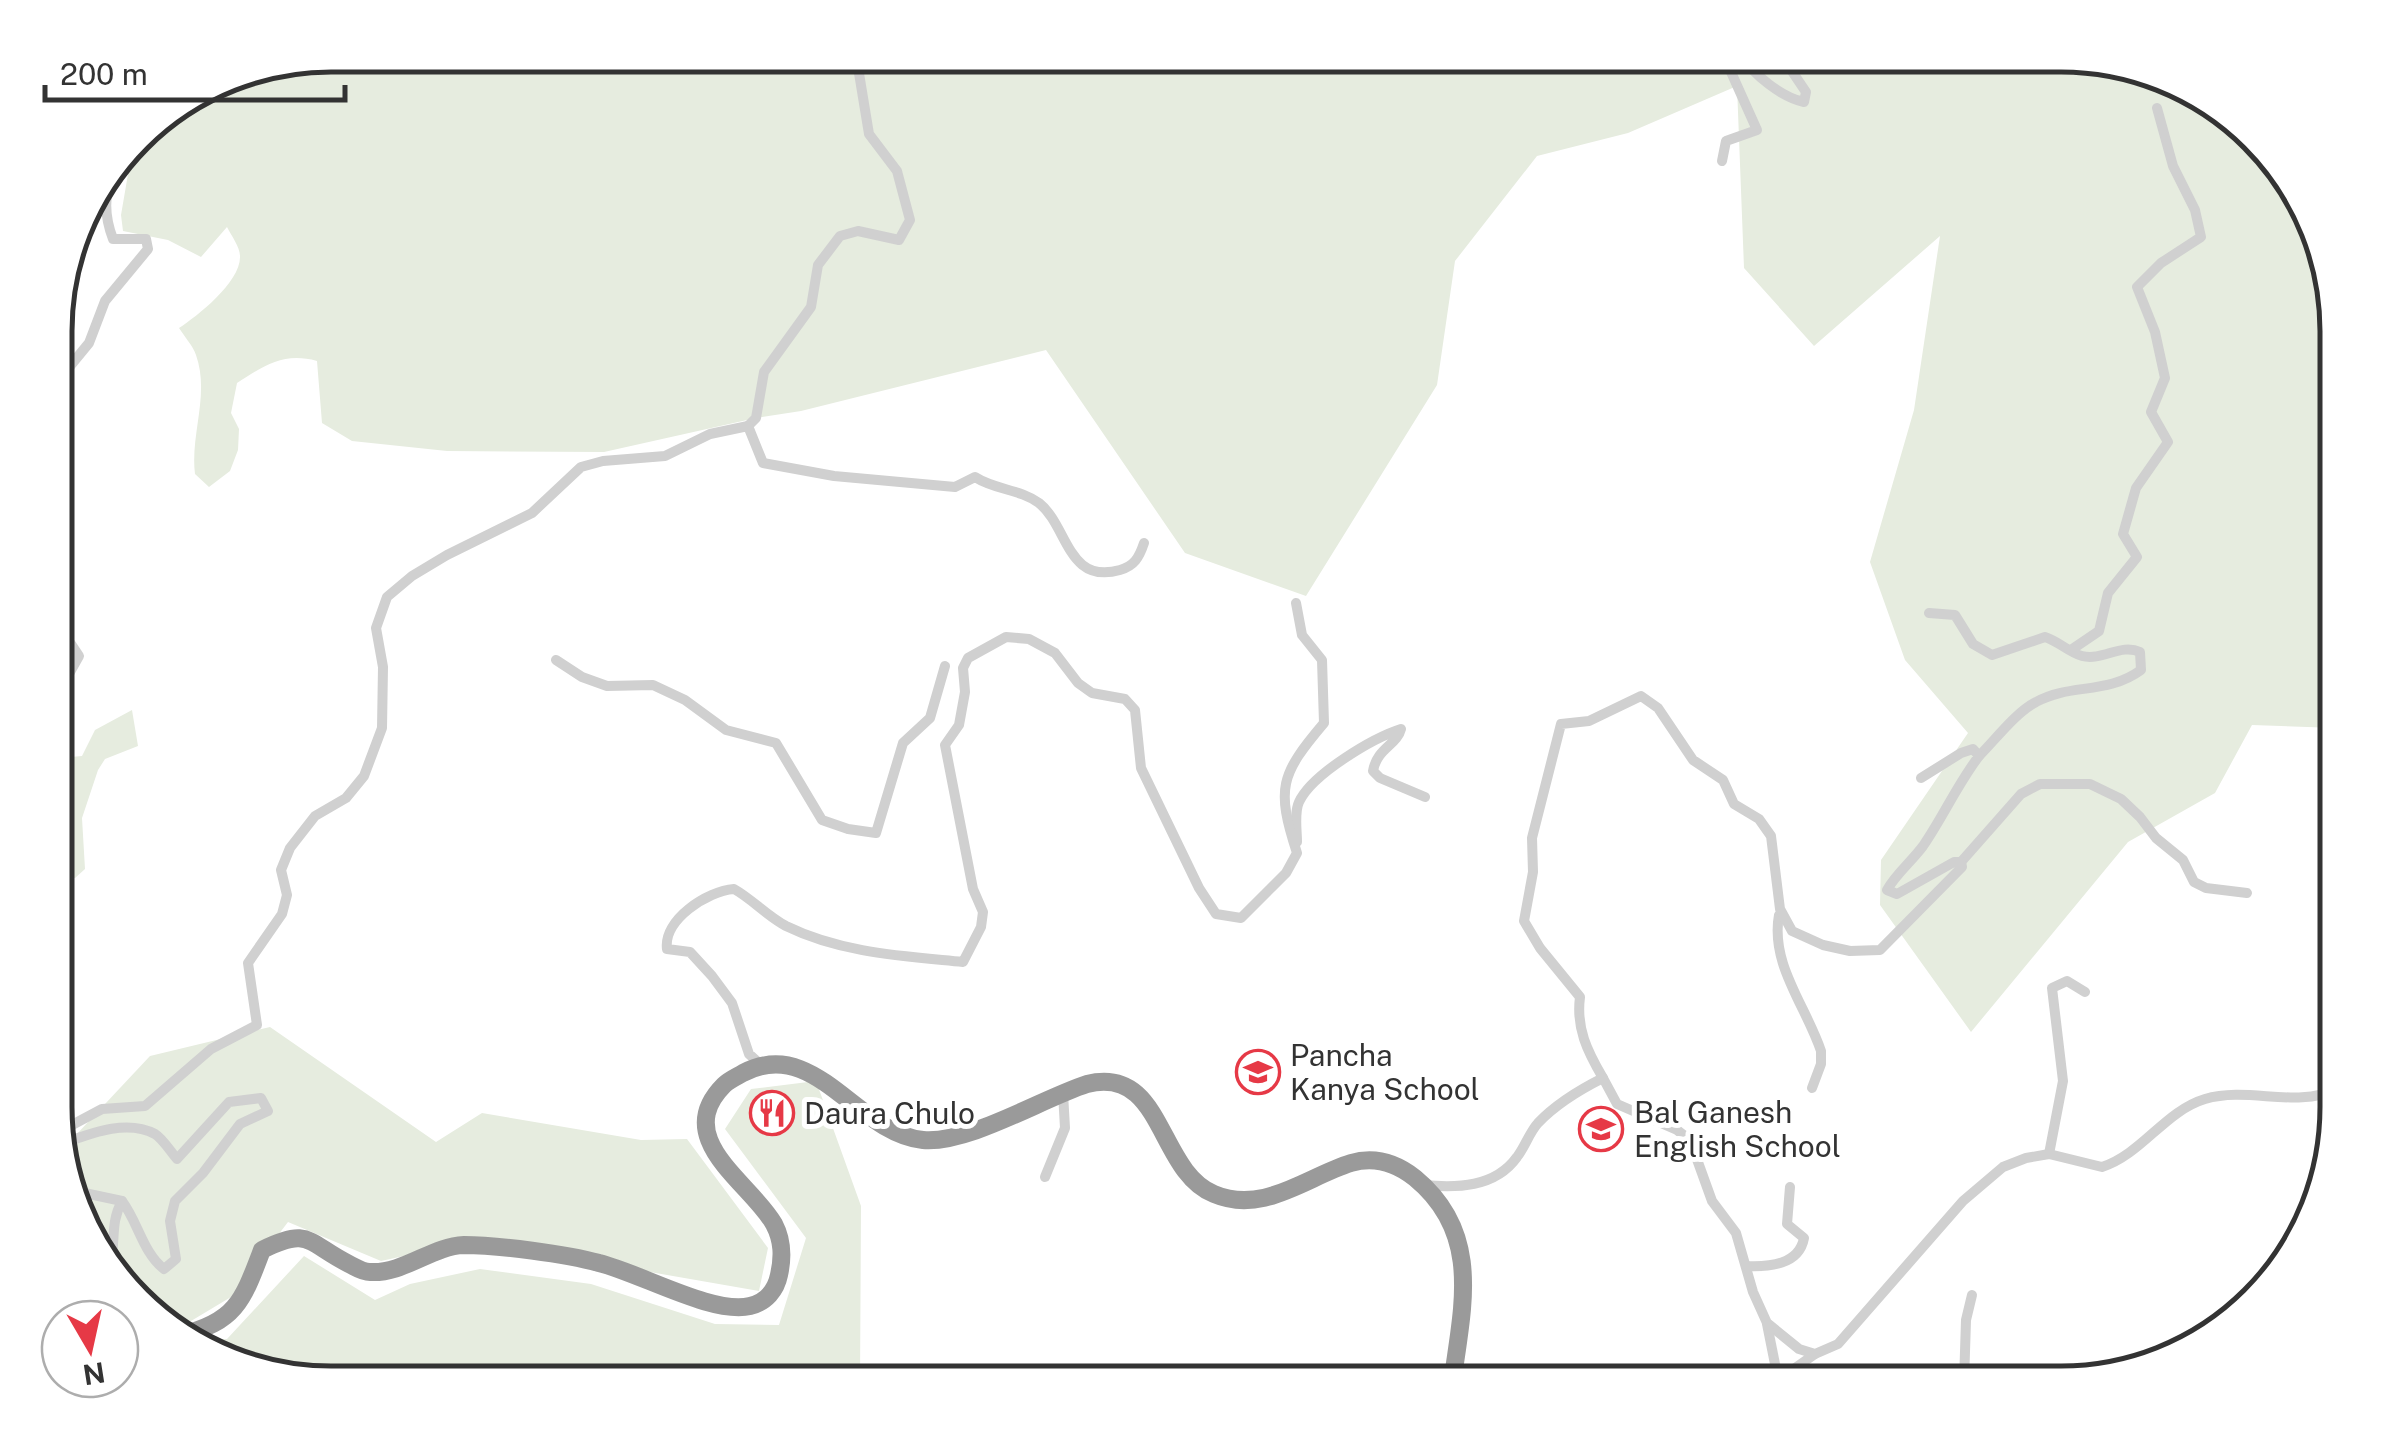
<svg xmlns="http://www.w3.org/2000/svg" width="2392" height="1439" font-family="'Public Sans',sans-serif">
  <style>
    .green { fill: #e6ecdf }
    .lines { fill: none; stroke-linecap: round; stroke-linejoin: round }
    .street { stroke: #d0d0d0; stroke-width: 10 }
    .highway { stroke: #9a9a9a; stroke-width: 18 }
    .labels { text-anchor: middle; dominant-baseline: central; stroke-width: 10; stroke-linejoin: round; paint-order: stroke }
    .poi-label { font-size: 30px; fill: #333; stroke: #fff; text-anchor: start }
    .rim { fill: none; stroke: #333; stroke-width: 5 }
  </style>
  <rect width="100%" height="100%" fill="#fff"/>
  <!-- green -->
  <g class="green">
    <path d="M331,55H2061L2199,92L2291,178L2336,313V728L2252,725L2215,793L2128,842L1971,1032L1880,905L1881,860L1968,733L1905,660L1870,562L1914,410L1940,236L1814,346L1744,268L1737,86L1628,133L1537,156L1455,261L1437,385L1306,596L1185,553L1046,350L801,411L756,418L604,452L447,451L352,441L322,423L317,361C284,352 265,365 237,383L231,413L239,429L238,450L230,471L209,487L195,474C190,434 210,395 196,355C193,346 184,336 179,328C197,316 241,282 240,256C240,247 231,235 227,227L201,257L168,240L123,231L121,215L133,145L149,124L226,76Z"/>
    <path d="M132,710L138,746L105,759L98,770L82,818L85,869L75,878L57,875V771L63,770L71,757L82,756L95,730Z"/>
    <path d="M270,1027L436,1142L482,1113L641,1140L687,1139L768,1248L759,1291L472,1241L381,1261L288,1222L231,1297L191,1321H165L101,1261L60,1152L150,1056Z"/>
    <path d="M816,1081L861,1206L860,1384H331L193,1347L187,1341L227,1339L304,1256L375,1300L410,1284L480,1269L591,1284L715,1324L779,1325L806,1238L725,1129L751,1089Z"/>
  </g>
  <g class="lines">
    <!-- street -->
    <g class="street">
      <path d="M1741,55C1754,75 1781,97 1804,102L1806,92L1781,55"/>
      <path d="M1722,161L1726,141L1757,130L1731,72L1727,55"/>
      <path d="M57,382L89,343L105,301L148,249L146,239H113C104,215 104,196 113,171"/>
      <path d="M748,426L756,418L764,372L811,307L818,265L840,236L858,231L899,240L910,220L897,171L869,134L856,55"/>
      <path d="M1929,613L1955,615L1973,644L1992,655L2045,637C2058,641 2070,653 2082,656C2103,661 2121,643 2140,652L2141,670C2107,695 2070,683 2036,702C2015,713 1996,739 1979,756"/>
      <path d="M2071,650L2099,631L2108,593L2137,557L2123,534L2136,488L2168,442L2151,412L2165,378L2155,332L2137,287L2161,263L2201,237L2195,210L2173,166L2157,108"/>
      <path d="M57,657L71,644L79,656L65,681L57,686"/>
      <path d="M556,660L582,677L607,686L653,685L685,700L726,730L776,743L822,820L848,829L876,833L903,743L930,718L945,666"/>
      <path d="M1297,842C1297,830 1294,813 1299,802C1312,774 1373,738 1401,729C1397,745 1377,748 1373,771L1380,778L1425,797"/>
      <path d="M1961,862L2021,794L2040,784H2090L2121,799L2140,817L2156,838L2183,860L2194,882L2206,888L2247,893"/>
      <path d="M1779,915C1770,964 1806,1006 1821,1051V1064L1812,1088"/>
      <path d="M760,1064L749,1054L732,1003L712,976L690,952L667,949C663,920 707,891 734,889C752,899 767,916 786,926C841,953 903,956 963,962L981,927L983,912L973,889L945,745L959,725L965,692L963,668L968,658L1006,637L1029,639L1055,653L1078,683L1092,693L1125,699L1135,710L1141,768L1199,888L1216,914L1241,918L1286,873L1297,853C1276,788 1280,775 1324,723L1322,660L1302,635L1296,603"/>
      <path d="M1603,1078C1587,1051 1576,1028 1580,997L1540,948L1524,921L1533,872L1532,838L1561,724L1589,721L1641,696L1658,708L1693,760L1723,780L1734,804L1759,819L1771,836L1780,909L1792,931L1823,945L1850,951L1880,950L1962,867L1961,862H1954L1897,894L1887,890C1895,875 1912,861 1923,846C1943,817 1957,785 1979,756L1973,749L1961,753L1921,778"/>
      <path d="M57,1133L102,1109L145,1106L211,1049L257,1025L248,963L282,914L287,895L281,870L290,848L315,816L346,798L364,776L382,728L383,667L376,628L387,597L412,576L447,555L532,513L581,467L603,461L665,456L710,434L748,426L763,463L834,476L955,487L975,477C995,490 1020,489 1039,503C1068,526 1067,585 1120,570C1134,566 1139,558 1144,543"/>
      <path d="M58,1145C87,1135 125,1118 155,1134C163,1139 170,1151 177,1159L229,1102L261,1098L268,1111L240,1124L203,1173L175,1201L170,1221L176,1259L164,1269C143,1253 138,1222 122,1201L75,1191"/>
      <path d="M2049,1154L2063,1081L2052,988L2067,981L2085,992"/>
      <path d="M1045,1177L1065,1128L1063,1093"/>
      <path d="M1423,1185C1456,1188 1495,1188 1517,1157C1525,1147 1529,1133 1538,1123C1556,1104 1579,1090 1603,1078L1617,1104L1677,1130L1690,1140L1712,1201L1736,1233L1753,1292L1767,1323L1799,1349L1815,1354L1838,1344L1963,1201L2003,1167L2026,1158L2049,1154L2102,1167C2142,1154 2165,1111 2205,1099C2249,1086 2296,1109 2336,1089"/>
      <path d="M1746,1266C1769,1267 1799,1265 1804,1238L1787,1224L1790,1187"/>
      <path d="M109,1268C117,1243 109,1225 122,1201"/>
      <path d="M1767,1324L1779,1384"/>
      <path d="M1778,1380L1815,1354"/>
      <path d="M1964,1383L1966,1320L1972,1295"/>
    </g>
    <!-- highway -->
    <path class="highway" d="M181,1335C236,1322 243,1300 262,1250C310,1226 307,1243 349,1264C357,1268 362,1272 370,1272C404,1274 432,1246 464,1245C498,1245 566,1254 599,1263C640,1273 713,1315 750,1306C766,1302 776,1290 779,1275C783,1257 783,1241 774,1224C751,1183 670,1139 724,1085C729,1080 736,1077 743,1073C815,1035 856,1133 923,1140C968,1144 1041,1099 1087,1084C1164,1065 1157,1171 1214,1194C1263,1215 1306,1177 1351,1163C1375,1156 1396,1163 1415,1178C1483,1234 1462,1308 1452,1384"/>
  </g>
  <!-- icons -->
  <defs>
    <symbol id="school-ring" viewBox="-11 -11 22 22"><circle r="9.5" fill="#fff" stroke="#e63946" stroke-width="1.5"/><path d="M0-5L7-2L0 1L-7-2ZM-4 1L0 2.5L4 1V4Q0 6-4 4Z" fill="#e63946"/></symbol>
    <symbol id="restaurant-ring" viewBox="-11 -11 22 22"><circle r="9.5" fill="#fff" stroke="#e63946" stroke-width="1.5"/><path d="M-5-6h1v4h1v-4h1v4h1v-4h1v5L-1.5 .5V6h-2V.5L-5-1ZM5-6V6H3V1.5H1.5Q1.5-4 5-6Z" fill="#e63946"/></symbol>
  </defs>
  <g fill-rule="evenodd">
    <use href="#school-ring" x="1233" y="1047" width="50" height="50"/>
    <use href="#restaurant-ring" x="747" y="1088" width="50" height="50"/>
    <use href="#school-ring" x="1576" y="1104" width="50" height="50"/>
  </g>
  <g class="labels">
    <!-- poi labels -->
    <g class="poi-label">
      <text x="1290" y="1055">Pancha<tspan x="1290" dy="34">Kanya School</tspan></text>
      <text x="1634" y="1112">Bal Ganesh<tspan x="1634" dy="34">English School</tspan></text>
      <text x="804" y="1113">Daura Chulo</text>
    </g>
  </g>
  <!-- crop -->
  <path d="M0 0H2392V1439H0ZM331 72H2061A259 259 0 0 1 2320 331V1107A259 259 0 0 1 2061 1366H331A259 259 0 0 1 72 1107V331A259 259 0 0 1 331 72Z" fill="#fff" fill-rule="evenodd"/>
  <path class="rim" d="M331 72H2061A259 259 0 0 1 2320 331V1107A259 259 0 0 1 2061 1366H331A259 259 0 0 1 72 1107V331A259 259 0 0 1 331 72Z"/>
  <!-- north arrow -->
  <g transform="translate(90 1349) rotate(171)"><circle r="48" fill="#ffffff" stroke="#adadad" stroke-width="2.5"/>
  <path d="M0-8L18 38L0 25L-18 38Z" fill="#e63946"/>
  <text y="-15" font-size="28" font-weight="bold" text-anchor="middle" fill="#333333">N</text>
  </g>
  <!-- scale -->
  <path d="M45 85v15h300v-15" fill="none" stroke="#333333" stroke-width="5"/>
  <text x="60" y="85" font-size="30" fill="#333333" stroke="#ffffff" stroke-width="8" paint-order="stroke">200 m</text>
</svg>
